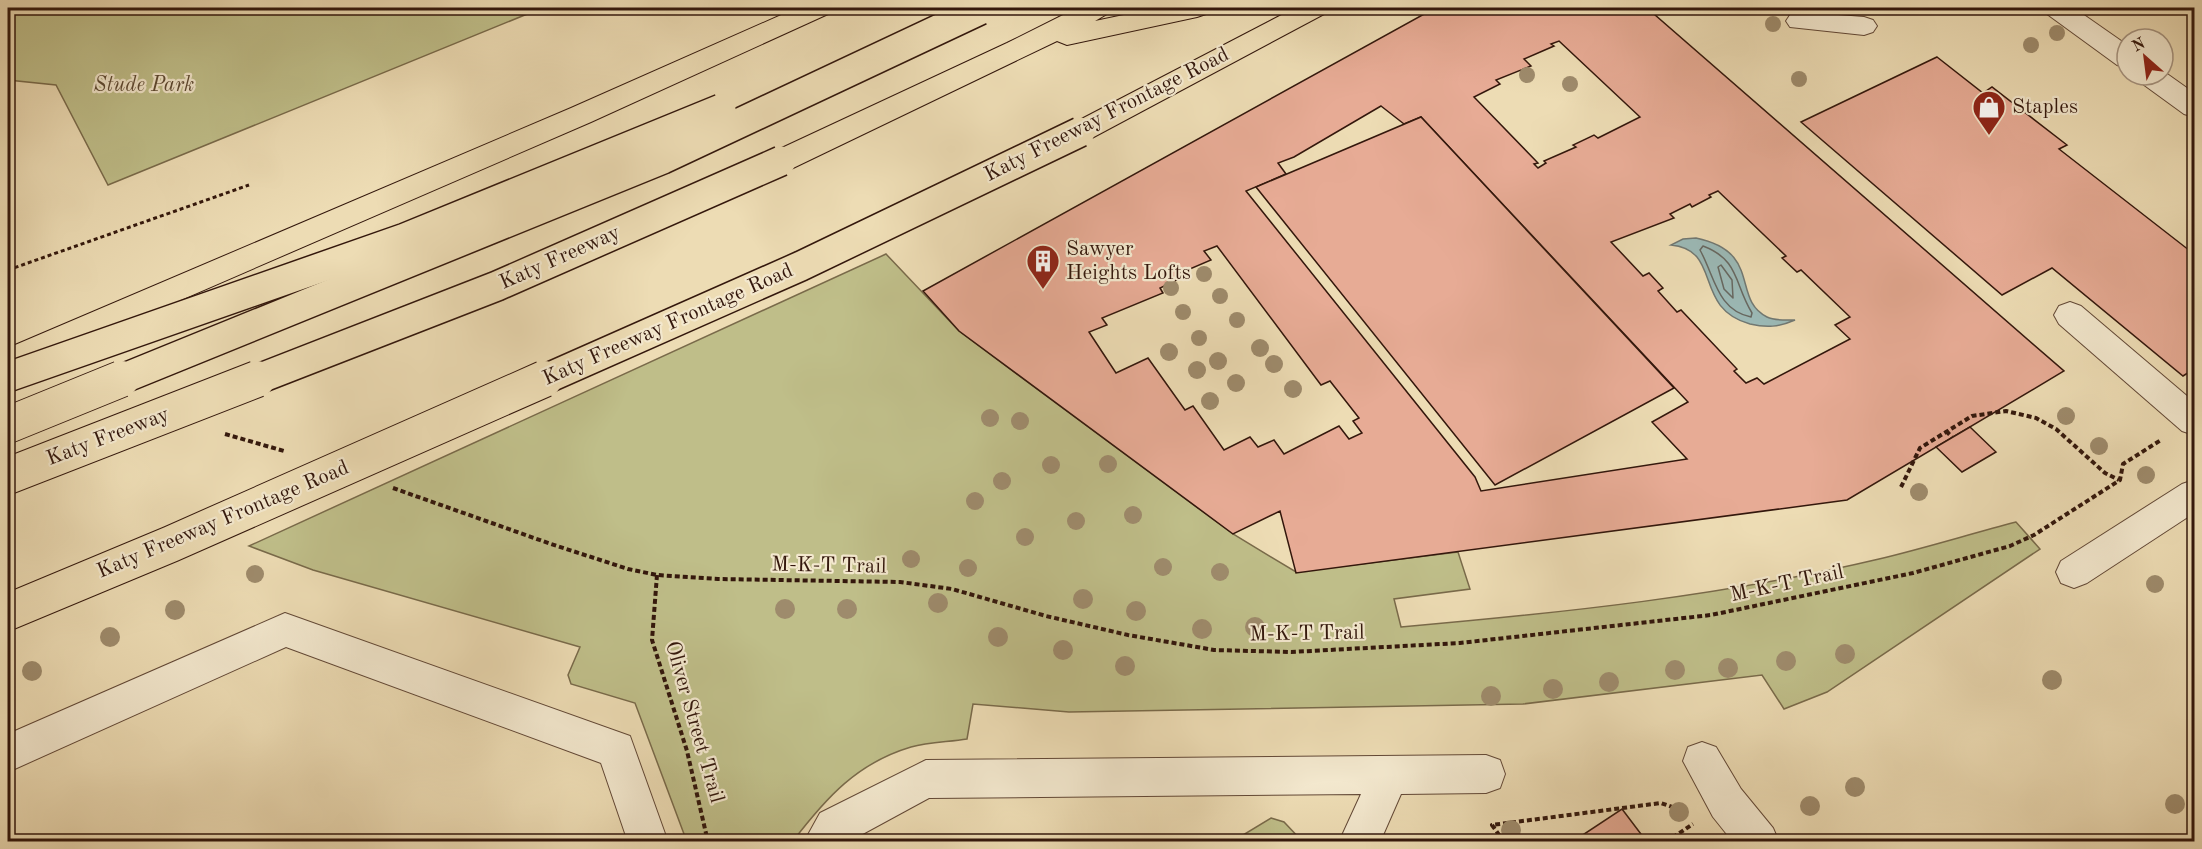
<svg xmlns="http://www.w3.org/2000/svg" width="2202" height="849" font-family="'Old Standard TT',serif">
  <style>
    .green { fill: #bfbe89; stroke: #796a4a; stroke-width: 1.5 }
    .water { fill: #9bb9b6; stroke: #717872; stroke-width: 1.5 }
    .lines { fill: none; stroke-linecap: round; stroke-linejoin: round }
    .shore { stroke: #676861; stroke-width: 1.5 }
    .building { fill: #e7ab95; stroke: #33170c; stroke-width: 1.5; fill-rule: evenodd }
    .minor-casing { stroke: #624836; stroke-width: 2 }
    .major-casing { stroke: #33170c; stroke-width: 2 }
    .highway-casing { stroke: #33170c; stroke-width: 2 }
    .path-far1 { stroke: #33170c; stroke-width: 3; stroke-dasharray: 4 3; stroke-linecap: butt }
    .path { stroke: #33170c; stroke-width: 4; stroke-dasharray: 5 3; stroke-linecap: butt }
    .minor { fill: #f3e8ce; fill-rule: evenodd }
    .major { fill: #eddcb4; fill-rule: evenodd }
    .highway { fill: #eddcb4; fill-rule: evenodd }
    .major-bridge-far1-casing { stroke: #33170c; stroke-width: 32; stroke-linecap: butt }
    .major-bridge-casing { stroke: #33170c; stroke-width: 38; stroke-linecap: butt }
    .highway-bridge-far1-casing { stroke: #33170c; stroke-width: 32; stroke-linecap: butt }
    .highway-bridge-casing { stroke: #33170c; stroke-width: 38; stroke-linecap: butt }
    .major-bridge-far1 { stroke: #eddcb4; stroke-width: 29 }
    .major-bridge { stroke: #eddcb4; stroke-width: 36 }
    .highway-bridge-far1 { stroke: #eddcb4; stroke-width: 29 }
    .highway-bridge { stroke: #eddcb4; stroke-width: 36 }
    .tree { fill: #9e8b6c }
    .labels { text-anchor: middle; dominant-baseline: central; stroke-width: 4.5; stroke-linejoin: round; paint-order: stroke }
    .park-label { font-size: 21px; font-style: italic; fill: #5d4932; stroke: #f3e8ce }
    .poi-label { font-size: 21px; fill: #33170c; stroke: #f3e8ce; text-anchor: start }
    .street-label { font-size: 21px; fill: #33170c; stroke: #f3e8ce }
  </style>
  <rect width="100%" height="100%" fill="#eddcb4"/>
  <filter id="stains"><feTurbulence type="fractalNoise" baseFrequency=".00333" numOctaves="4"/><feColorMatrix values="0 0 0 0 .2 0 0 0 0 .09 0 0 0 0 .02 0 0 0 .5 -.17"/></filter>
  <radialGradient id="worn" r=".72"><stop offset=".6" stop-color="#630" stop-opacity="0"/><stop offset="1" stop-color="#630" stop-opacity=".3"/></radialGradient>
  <!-- green -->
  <g class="green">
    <path d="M8,8H542L108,185L56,85L8,80Z"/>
    <path d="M886,254L959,331L1233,534L1296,572L1458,552L1470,589L1394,599L1401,627C1561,613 1723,596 1879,559C1925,548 1970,534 2016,522L2040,549L1827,692L1784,709L1762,675L1523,704L1069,712L973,704L967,739C949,742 929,742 911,747C857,763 826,798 793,841L687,842L635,703L571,684L568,675L580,647L313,570L249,546Z"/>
    <path d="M1271,818L1284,822L1302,841H1247L1243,835Z"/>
  </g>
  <!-- water -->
  <path class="water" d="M1696,238C1763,252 1731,299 1767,317C1775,321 1786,320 1795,320C1779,327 1767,328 1750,324C1692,308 1723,250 1671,245L1683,239Z"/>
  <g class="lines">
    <!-- shore -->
    <g class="shore">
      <path d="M1703,246C1740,260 1734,284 1752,313L1751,317C1717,310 1715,277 1700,250Z"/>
      <path d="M1721,265L1732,280L1733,298L1724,289L1718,267Z"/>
    </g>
  </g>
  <!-- building -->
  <g class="building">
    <path d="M1435,8H1647L2064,371L1847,500L1296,573L1280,511L1233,534L959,331L923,291ZM1559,41L1640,117L1598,138L1594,135L1573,145L1576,147L1544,161L1546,163L1538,168L1534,164L1538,163L1474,97L1500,84L1496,80L1531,66L1524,59L1554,46L1551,44ZM1381,106L1404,124L1421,117L1688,402L1652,422L1687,459L1481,491L1475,477L1246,191L1286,174L1278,163L1294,157ZM1718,191L1786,256L1782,258L1797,272L1801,270L1850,317L1835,325L1850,339L1764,384L1757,378L1746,383L1734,371L1737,369L1681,310L1677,312L1658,291L1663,288L1649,273L1643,276L1611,242L1674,218L1670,214L1690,204L1692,207L1711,197L1709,195ZM1217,246L1321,385L1330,381L1359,418L1353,421L1362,433L1349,439L1339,426L1284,454L1274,440L1258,447L1250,437L1224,450L1193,406L1185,410L1148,358L1116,373L1089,332L1107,325L1102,318L1163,293L1160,288L1181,278L1178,274L1211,260L1204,251Z"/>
    <path d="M1937,57L1983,93L1992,87L2067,145L2059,149L2194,254V369L2183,376L2052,268L2002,295L1801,122Z"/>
    <path d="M1421,117L1674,388L1495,485L1256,187Z"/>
    <path d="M1970,427L1996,452L1962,472L1936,447Z"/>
    <path d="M1622,809L1647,842H1572Z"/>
  </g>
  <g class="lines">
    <defs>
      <g id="minor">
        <path d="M2043,8H2074L2127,45V68L2117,65L2047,14Z"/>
        <path d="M1799,12L1864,17L1873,20L1877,26L1873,32L1864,35L1790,27L1786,21L1790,15Z"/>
        <path d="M2163,71L2194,93V117L2184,114L2140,82L2136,75H2163Z"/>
        <path d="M2070,302L2081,306L2194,402V435L2182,431L2059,324L2054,315L2059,306Z"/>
        <path d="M2194,480V513L2087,583L2074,588L2061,583L2056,572L2061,561L2182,484Z"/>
        <path d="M285,613L630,736L668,842H628L601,763L286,647L8,772V734Z"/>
        <path d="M1702,742L1716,747L1741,789L1773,828L1779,842H1733L1713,817L1683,761L1688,747Z"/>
        <path d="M1486,755L1500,760L1505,774L1500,788L1486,793L1401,794L1380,842H1339L1361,794L929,798L848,842H804L820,813L926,760Z"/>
      </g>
      <path id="major" d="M1295,8H1328L1324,14L1090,139L1080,142L1070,139L1066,132L1070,125Z"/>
      <g id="highway">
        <path d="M797,8H832L828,14L591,122L8,375V348L571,108Z"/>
        <path d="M1077,8H1111L1107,14L1095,21L1157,8H1210L1206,14L1197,17L1067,45L1057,41L791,169L781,172L771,169L767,161L771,153L1007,43Z"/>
      </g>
    </defs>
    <!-- minor casing -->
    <use href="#minor" class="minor-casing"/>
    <!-- major casing -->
    <use href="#major" class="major-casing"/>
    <!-- highway casing -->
    <use href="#highway" class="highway-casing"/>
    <!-- path-far1 -->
    <path class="path-far1" d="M8,270L249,185"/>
    <!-- path -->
    <g class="path">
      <path d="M1946,431L1952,437"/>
      <path d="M225,434L284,451"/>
      <path d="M1901,487L1920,448L1972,416L2006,411L2036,418L2056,429L2105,473L2119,480"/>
      <path d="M393,488L551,544L628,569L657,575L718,579L900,582L952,589L1046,616L1128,635L1214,650L1291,652L1460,643L1711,615L1913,573L2010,546L2034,535L2120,480L2123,464L2161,440"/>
      <path d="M657,575L652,640L687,751L708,842"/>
      <path d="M1504,842L1492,825L1661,803L1686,812"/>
      <path d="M1666,842L1693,824"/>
    </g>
    <!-- minor -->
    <use href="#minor" class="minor"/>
    <!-- major -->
    <use href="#major" class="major"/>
    <!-- highway -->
    <use href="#highway" class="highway"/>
    <defs>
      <path id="major-bridge-far1" d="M541,381L801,266L1080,132"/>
      <path id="major-bridge" d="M8,612L171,544L544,379"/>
      <g id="highway-bridge-far1">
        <path d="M8,377L405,238L721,109"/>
        <path d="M117,381L663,159L980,10"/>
        <path d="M253,381L497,286L781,161"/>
      </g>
      <g id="highway-bridge">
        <path d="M8,425L121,379"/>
        <path d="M8,476L257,379"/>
      </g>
    </defs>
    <!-- major-bridge-far1 casing -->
    <use href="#major-bridge-far1" class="major-bridge-far1-casing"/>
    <!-- major-bridge casing -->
    <use href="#major-bridge" class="major-bridge-casing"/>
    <!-- highway-bridge-far1 casing -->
    <use href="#highway-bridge-far1" class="highway-bridge-far1-casing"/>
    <!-- highway-bridge casing -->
    <use href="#highway-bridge" class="highway-bridge-casing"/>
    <!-- major-bridge-far1 -->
    <use href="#major-bridge-far1" class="major-bridge-far1"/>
    <!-- major-bridge -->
    <use href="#major-bridge" class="major-bridge"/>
    <!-- highway-bridge-far1 -->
    <use href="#highway-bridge-far1" class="highway-bridge-far1"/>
    <!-- highway-bridge -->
    <use href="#highway-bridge" class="highway-bridge"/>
  </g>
  <!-- trees -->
  <g class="tree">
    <circle cx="1773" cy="24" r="8"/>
    <circle cx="2057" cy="33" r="8"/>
    <circle cx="2031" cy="45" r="8"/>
    <circle cx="1527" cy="75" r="8"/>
    <circle cx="1799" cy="79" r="8"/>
    <circle cx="1570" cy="84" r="8"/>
    <circle cx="1204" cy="274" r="8"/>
    <circle cx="1171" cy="288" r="8"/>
    <circle cx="1220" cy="296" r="8"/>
    <circle cx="1183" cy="312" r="8"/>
    <circle cx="1237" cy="320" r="8"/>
    <circle cx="1199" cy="338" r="8"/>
    <circle cx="1260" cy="348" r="9"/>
    <circle cx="1169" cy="352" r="9"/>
    <circle cx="1218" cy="361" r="9"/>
    <circle cx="1274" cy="364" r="9"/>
    <circle cx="1197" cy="370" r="9"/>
    <circle cx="1236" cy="383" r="9"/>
    <circle cx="1293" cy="389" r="9"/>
    <circle cx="1210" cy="401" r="9"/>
    <circle cx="2066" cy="416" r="9"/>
    <circle cx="990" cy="418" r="9"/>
    <circle cx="1020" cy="421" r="9"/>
    <circle cx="2099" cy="446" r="9"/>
    <circle cx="1108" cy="464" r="9"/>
    <circle cx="1051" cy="465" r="9"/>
    <circle cx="2146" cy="475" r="9"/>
    <circle cx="1002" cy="481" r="9"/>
    <circle cx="1919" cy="492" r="9"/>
    <circle cx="975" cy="501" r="9"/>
    <circle cx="1133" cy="515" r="9"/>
    <circle cx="1076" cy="521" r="9"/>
    <circle cx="1025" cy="537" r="9"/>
    <circle cx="911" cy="559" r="9"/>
    <circle cx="1163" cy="567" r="9"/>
    <circle cx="968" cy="568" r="9"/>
    <circle cx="1220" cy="572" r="9"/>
    <circle cx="255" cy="574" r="9"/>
    <circle cx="2155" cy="584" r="9"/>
    <circle cx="1083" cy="599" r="10"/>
    <circle cx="938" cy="603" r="10"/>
    <circle cx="785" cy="609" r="10"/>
    <circle cx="847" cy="609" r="10"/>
    <circle cx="175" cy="610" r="10"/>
    <circle cx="1136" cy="611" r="10"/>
    <circle cx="1255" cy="627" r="10"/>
    <circle cx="1202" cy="629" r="10"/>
    <circle cx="110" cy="637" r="10"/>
    <circle cx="998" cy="637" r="10"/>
    <circle cx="1063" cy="650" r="10"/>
    <circle cx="1845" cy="654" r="10"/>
    <circle cx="1786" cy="661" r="10"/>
    <circle cx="1125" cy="666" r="10"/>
    <circle cx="1728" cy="668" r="10"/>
    <circle cx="1675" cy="670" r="10"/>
    <circle cx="32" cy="671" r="10"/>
    <circle cx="2052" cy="680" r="10"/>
    <circle cx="1609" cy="682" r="10"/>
    <circle cx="1553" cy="689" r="10"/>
    <circle cx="1491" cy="696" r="10"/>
    <circle cx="1855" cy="787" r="10"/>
    <circle cx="2175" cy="804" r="10"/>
    <circle cx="1810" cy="806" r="10"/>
    <circle cx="1679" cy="812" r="10"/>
    <circle cx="1511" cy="830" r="10"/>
  </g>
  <!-- icons -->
  <defs>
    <symbol id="shop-pin" viewBox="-11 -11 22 30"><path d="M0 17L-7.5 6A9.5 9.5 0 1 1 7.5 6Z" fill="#8f2418" stroke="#f3e8ce"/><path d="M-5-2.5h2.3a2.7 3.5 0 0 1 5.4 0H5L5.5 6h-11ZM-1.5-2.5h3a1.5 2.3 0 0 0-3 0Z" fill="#fff"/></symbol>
    <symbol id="building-pin" viewBox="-11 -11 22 30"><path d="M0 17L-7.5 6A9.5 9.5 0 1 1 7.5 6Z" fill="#8f2418" stroke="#f3e8ce"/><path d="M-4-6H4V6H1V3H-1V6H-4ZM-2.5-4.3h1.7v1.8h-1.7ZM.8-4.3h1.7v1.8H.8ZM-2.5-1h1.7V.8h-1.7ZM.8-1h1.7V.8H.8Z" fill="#fff"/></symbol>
  </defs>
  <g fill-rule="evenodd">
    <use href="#shop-pin" x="1970" y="88" width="38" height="52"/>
    <use href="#building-pin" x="1024" y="242" width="38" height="52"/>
  </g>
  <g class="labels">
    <!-- park labels -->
    <g class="park-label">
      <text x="144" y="85">Stude Park</text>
    </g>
    <!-- poi labels -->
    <g class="poi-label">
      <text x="2012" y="107">Staples</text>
      <text x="1066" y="249">Sawyer<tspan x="1066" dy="24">Heights Lofts</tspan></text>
    </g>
    <!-- street labels -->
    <g class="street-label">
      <text transform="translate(1107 115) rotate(-27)">Katy Freeway Frontage Road</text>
      <text transform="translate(560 258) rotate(-24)">Katy Freeway</text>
      <text transform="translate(668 325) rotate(-24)">Katy Freeway Frontage Road</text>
      <text transform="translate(108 437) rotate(-21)">Katy Freeway</text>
      <text transform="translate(223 520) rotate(-23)">Katy Freeway Frontage Road</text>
      <text transform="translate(829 566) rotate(1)">M-K-T Trail</text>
      <text transform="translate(1787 584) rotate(-12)">M-K-T Trail</text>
      <text transform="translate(1307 634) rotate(-1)">M-K-T Trail</text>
      <text transform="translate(694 722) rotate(74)">Oliver Street Trail</text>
    </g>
  </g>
  <!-- margin -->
  <rect width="2202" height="849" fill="none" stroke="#eddcb4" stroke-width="30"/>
  <rect x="9" y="9" width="2184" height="831" fill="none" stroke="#33170c" stroke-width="3"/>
  <rect x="15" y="15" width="2172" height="819" fill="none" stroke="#33170c" stroke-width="1.5"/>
  <!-- north arrow -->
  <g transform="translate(2145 57) rotate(332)"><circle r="28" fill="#f3e8ce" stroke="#a69480" stroke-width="1.5"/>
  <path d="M0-4.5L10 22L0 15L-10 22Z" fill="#8f2418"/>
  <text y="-9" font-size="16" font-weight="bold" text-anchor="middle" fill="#33170c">N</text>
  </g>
  <rect width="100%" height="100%" filter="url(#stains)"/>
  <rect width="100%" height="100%" fill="url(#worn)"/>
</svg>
